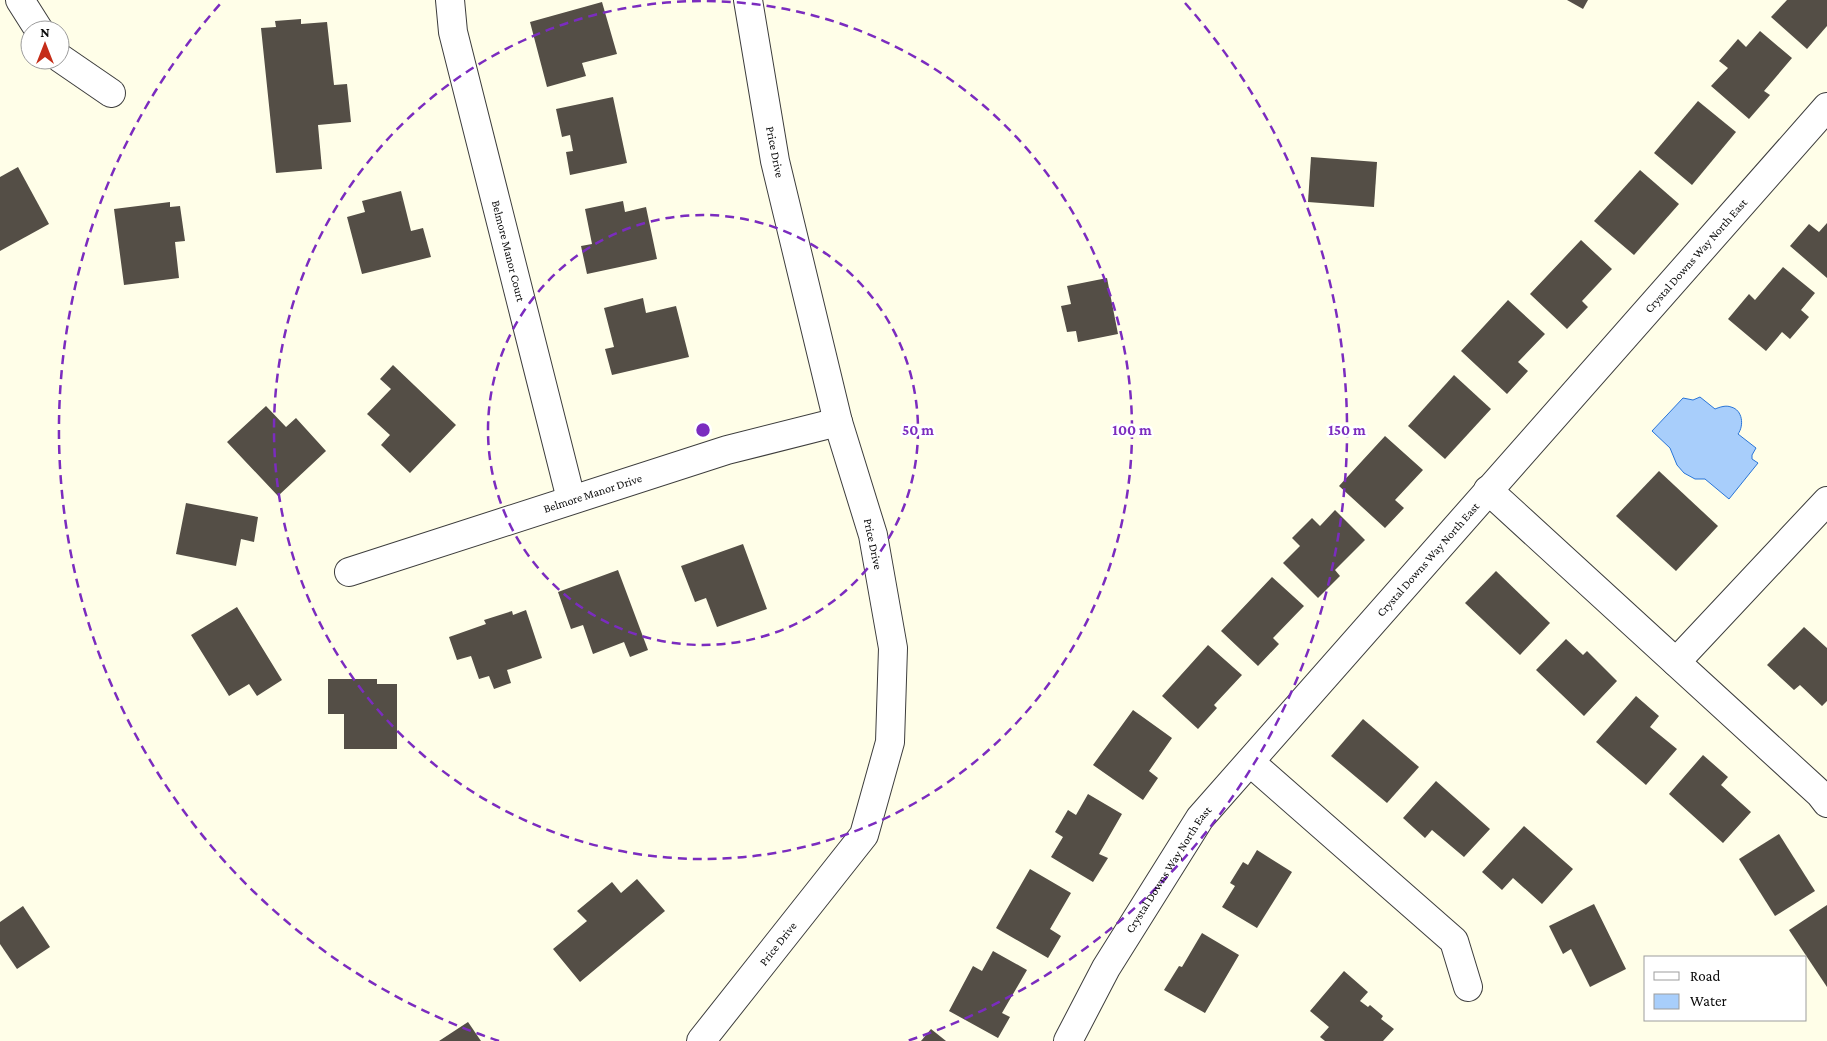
<svg xmlns="http://www.w3.org/2000/svg" width="1827" height="1041" font-family="'Crimson Pro',serif">
  <style>
    .water { fill: #a8cefb; stroke: #2975d8 }
    .building { fill: #544e46 }
    .lines { fill: none; stroke-linecap: round; stroke-linejoin: round }
    .minor-casing { stroke: #3d3d3d; stroke-width: 30 }
    .minor { stroke: #fff; stroke-width: 28 }
    .ring { fill: none; stroke: #7b2cbf; stroke-width: 2.5; stroke-dasharray: 9 6 }
    .labels { text-anchor: middle; dominant-baseline: central; stroke-width: 5; stroke-linejoin: round; paint-order: stroke }
    .street-label { font-size: 12px; fill: #0a0a0a; stroke: #fff }
    .centre { fill: #7b2cbf; stroke: #fff; stroke-width: 2.5 }
    .ring-label { font-size: 15px; text-anchor: middle; font-weight: bold; fill: #7b2cbf; stroke: #fff; stroke-width: 5; stroke-linejoin: round; paint-order: stroke }
  </style>
  <rect width="100%" height="100%" fill="#fffee8"/>
  <!-- water -->
  <path class="water" d="M1700,397L1715,409C1720,407 1726,405 1731,407C1743,410 1744,426 1738,434L1756,448L1752,455V459L1758,463L1729,499L1705,479H1695L1684,473L1677,465L1670,448L1652,431L1683,398L1693,400Z"/>
  <!-- building -->
  <g class="building">
    <path d="M1567,0H1588L1583,9Z"/>
    <path d="M1787,0H1827V26L1807,49L1771,17Z"/>
    <path d="M602,2L617,54L582,63L586,76L547,87L530,22Z"/>
    <path d="M301,19V24L327,22L334,85L347,84L351,122L318,125L322,169L276,173L261,28L276,27L275,21Z"/>
    <path d="M1760,31L1792,58L1764,91L1770,95L1749,119L1711,86L1728,68L1719,61L1738,39L1746,47Z"/>
    <path d="M613,97L627,163L570,175L566,152L573,151L570,135L562,137L556,109Z"/>
    <path d="M1698,101L1736,132L1692,185L1654,153Z"/>
    <path d="M1311,157L1377,162L1374,207L1308,202Z"/>
    <path d="M18,167L49,224L0,251V177Z"/>
    <path d="M1640,170L1679,204L1634,255L1594,221Z"/>
    <path d="M401,191L411,231L423,228L431,257L362,274L347,217L365,212L362,201Z"/>
    <path d="M623,201L625,212L646,207L657,259L587,274L581,246L592,244L585,209Z"/>
    <path d="M170,202V207L180,206L185,241L175,242L179,278L124,285L114,209Z"/>
    <path d="M1827,223V278L1790,246L1809,224L1819,232Z"/>
    <path d="M1581,240L1612,269L1582,301L1588,307L1567,329L1530,294Z"/>
    <path d="M1783,267L1815,293L1801,310L1809,317L1790,339L1782,332L1766,351L1728,319L1749,294L1755,300Z"/>
    <path d="M1107,278L1118,334L1078,342L1076,331L1067,332L1061,306L1071,304L1067,286Z"/>
    <path d="M643,298L646,313L676,306L689,357L612,375L605,349L614,347L604,308Z"/>
    <path d="M1508,300L1545,334L1518,362L1528,371L1507,394L1461,351Z"/>
    <path d="M393,365L456,425L410,473L381,445L390,435L367,414L391,389L380,379Z"/>
    <path d="M1454,375L1491,409L1445,459L1408,426Z"/>
    <path d="M266,406L286,427L296,418L326,451L278,496L227,442Z"/>
    <path d="M1385,436L1423,470L1395,500L1404,508L1385,528L1339,486Z"/>
    <path d="M1659,471L1718,526L1676,571L1616,516Z"/>
    <path d="M186,503L258,517L254,542L241,539L236,566L176,554Z"/>
    <path d="M1335,510L1365,540L1335,570L1340,576L1318,598L1283,563L1300,546L1292,538L1312,518L1320,526Z"/>
    <path d="M743,544L767,609L717,627L706,598L695,602L681,566Z"/>
    <path d="M618,570L648,650L630,657L624,642L593,654L583,625L571,629L558,592Z"/>
    <path d="M1496,571L1550,623L1520,655L1465,603Z"/>
    <path d="M1272,577L1304,606L1273,638L1279,644L1258,666L1221,631Z"/>
    <path d="M237,607L282,680L257,696L249,684L229,696L191,635Z"/>
    <path d="M526,610L542,658L507,670L511,683L494,689L489,676L479,679L471,656L457,660L449,637L486,624L484,620L512,611L513,615Z"/>
    <path d="M1804,627L1827,648V701L1822,706L1800,685L1794,690L1767,665Z"/>
    <path d="M1566,639L1583,655L1587,651L1617,681L1584,716L1536,670Z"/>
    <path d="M1208,645L1242,675L1214,705L1217,708L1198,729L1162,696Z"/>
    <path d="M328,679H377V684H397V749H344V714H328Z"/>
    <path d="M1636,696L1659,716L1650,727L1677,749L1646,785L1596,742Z"/>
    <path d="M1133,710L1172,738L1149,771L1158,778L1143,800L1093,765Z"/>
    <path d="M1363,719L1419,767L1387,803L1331,756Z"/>
    <path d="M1703,755L1728,777L1721,785L1751,812L1723,843L1669,794Z"/>
    <path d="M1436,781L1490,829L1464,857L1432,830L1425,838L1403,818Z"/>
    <path d="M1088,794L1122,814L1099,854L1108,858L1093,882L1051,857L1063,837L1055,832L1068,810L1076,815Z"/>
    <path d="M1524,826L1573,869L1542,904L1513,878L1502,890L1482,872Z"/>
    <path d="M1779,834L1815,891L1775,916L1739,859Z"/>
    <path d="M1257,850L1292,872L1257,928L1222,907L1235,886L1230,883L1243,862L1248,865Z"/>
    <path d="M1030,869L1071,893L1050,929L1061,936L1048,958L996,928Z"/>
    <path d="M637,879L665,911L580,982L553,949L587,921L577,911L612,882L621,893Z"/>
    <path d="M1594,904L1626,969L1590,987L1571,949L1563,954L1549,926Z"/>
    <path d="M1827,905V987L1789,930Z"/>
    <path d="M23,906L50,947L17,969L0,944V922Z"/>
    <path d="M1202,933L1239,955L1205,1013L1164,990L1179,966L1182,967Z"/>
    <path d="M993,951L1027,970L1002,1013L1010,1017L998,1038L949,1011L973,966L982,971Z"/>
    <path d="M1344,971L1368,992L1360,1001L1368,1007L1370,1005L1383,1016L1381,1019L1394,1029L1383,1041H1325L1320,1037L1329,1027L1310,1011Z"/>
    <path d="M468,1022L481,1041H439Z"/>
    <path d="M931,1029L946,1041H921Z"/>
  </g>
  <g class="lines">
    <defs>
      <g id="minor">
        <path d="M20,0L39,30"/>
        <path id="s1" d="M450,0L453,32L571,499"/>
        <path d="M60,58L111,93"/>
        <path d="M1488,490L1820,794L1827,803"/>
        <path id="s2" d="M349,572L727,450L838,422"/>
        <path d="M1676,662L1827,501"/>
        <path d="M1250,762L1454,941L1468,987"/>
        <path id="s3" d="M701,1041L864,835L890,742L893,648L873,535L838,422L775,161L748,0"/>
        <path id="s4" d="M1068,1041L1106,968L1200,818L1827,107"/>
      </g>
    </defs>
    <!-- minor casing -->
    <use href="#minor" class="minor-casing"/>
    <!-- minor -->
    <use href="#minor" class="minor"/>
  </g>
  <!-- distance rings -->
  <g class="ring">
    <circle cx="703" cy="430" r="215"/>
    <circle cx="703" cy="430" r="429"/>
    <path d="M499 1041A644 644 0 0 1 221 3M1185 3A644 644 0 0 1 907 1041"/>
  </g>
  <g class="labels">
    <!-- street labels -->
    <g class="street-label">
      <text transform="translate(775 152) rotate(79)">Price Drive</text>
      <text stroke="none"><textPath href="#s1" startOffset="258">Belmore Manor Court</textPath></text>
      <text stroke="none"><textPath href="#s4" startOffset="1009">Crystal Downs Way North East</textPath></text>
      <text stroke="none"><textPath href="#s2" startOffset="256">Belmore Manor Drive</textPath></text>
      <text transform="translate(873 544) rotate(78)">Price Drive</text>
      <text stroke="none"><textPath href="#s4" startOffset="604">Crystal Downs Way North East</textPath></text>
      <text stroke="none"><textPath href="#s4" startOffset="199">Crystal Downs Way North East</textPath></text>
      <text stroke="none"><textPath href="#s3" startOffset="124">Price Drive</textPath></text>
    </g>
  </g>
  <circle cx="703" cy="430" r="8" class="centre"/>
  <g class="ring-label">
    <text x="918" y="435">50 m</text>
    <text x="1132" y="435">100 m</text>
    <text x="1347" y="435">150 m</text>
  </g>
  <!-- legend -->
  <rect x="1644" y="956" width="162" height="65" fill="#ffffff" stroke="#9d9d9d"/>
  <rect x="1654" y="972" width="25" height="8" fill="#ffffff" stroke="#9d9d9d"/>
  <text x="1690" y="981" font-size="15" fill="#0a0a0a">Road</text>
  <rect x="1654" y="994" width="25" height="15" fill="#a8cefb" stroke="#9d9d9d"/>
  <text x="1690" y="1006" font-size="15" fill="#0a0a0a">Water</text>
  <!-- north arrow -->
  <g transform="translate(45 45)"><circle r="24" fill="#ffffff" stroke="#9d9d9d"/>
  <path d="M0-4L9 19L0 12L-9 19Z" fill="#c52d18"/>
  <text y="-8" font-size="14" font-weight="bold" text-anchor="middle" fill="#0a0a0a">N</text>
  </g>
</svg>
